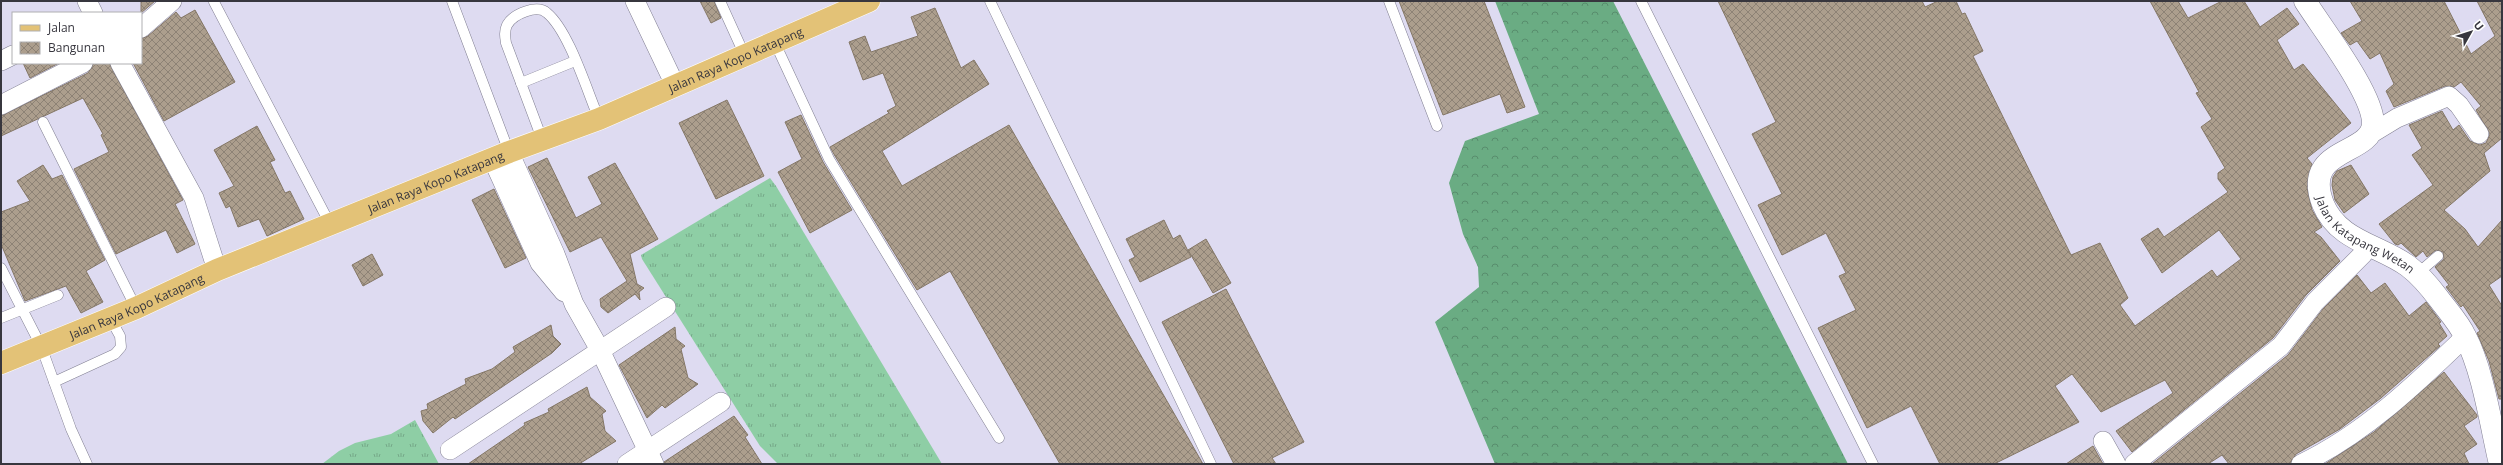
<svg xmlns="http://www.w3.org/2000/svg" width="2503" height="465" font-family="'Open Sans',sans-serif">
  <style>
    .grass { fill: url(#grass-tufts) }
    .forest { fill: url(#forest-crowns) }
    .building { fill: url(#building-cross-hatch); stroke: #847766 }
    .lines { fill: none; stroke-linecap: round; stroke-linejoin: round }
    .lane-casing { stroke: #817f92; stroke-width: 11 }
    .street-casing { stroke: #817f92; stroke-width: 20 }
    .secondary-casing { stroke: #817f92; stroke-width: 23 }
    .primary-casing { stroke: #fff; stroke-width: 23 }
    .lane { stroke: #fff; stroke-width: 10 }
    .street { stroke: #fff; stroke-width: 19 }
    .secondary { stroke: #fff; stroke-width: 22 }
    .primary { stroke: #e3c277; stroke-width: 22 }
    .labels { text-anchor: middle; dominant-baseline: central; stroke-width: 4; stroke-linejoin: round; paint-order: stroke }
    .street-label { font-size: 12px; fill: #37363e; stroke: #fff }
  </style>
  <defs>
    <pattern id="grass-tufts" width="24" height="20" patternUnits="userSpaceOnUse"><rect width="24" height="20" fill="#8ecea5"/><path d="M3 7l-1-3M5 7V3M7 7l1-3M15 17l-1-3M17 17v-4M19 17l1-3" fill="none" stroke="#75a888"/></pattern>
    <pattern id="forest-crowns" width="20" height="18" patternUnits="userSpaceOnUse"><rect width="20" height="18" fill="#6aac83"/><path d="M2 6a3 3 0 1 1 6 0M12 15a3 3 0 1 1 6 0" fill="none" stroke="#588d6d"/></pattern>
    <pattern id="building-cross-hatch" width="8" height="8" patternUnits="userSpaceOnUse"><rect width="8" height="8" fill="#ac9e8d"/><path d="M0 0l8 8M0 8l8-8" fill="none" stroke="#8d8275"/></pattern>
  </defs>
  <rect width="100%" height="100%" fill="#dedbf1"/>
  <!-- grass -->
  <g class="grass">
    <path d="M770,178L776,186L942,464H778L760,446L642,259L641,255Z"/>
    <path d="M415,420L439,464H322L339,451L355,443L391,434Z"/>
  </g>
  <!-- forest -->
  <path class="forest" d="M1495,1H1613L1848,464H1495L1435,322L1479,287L1478,267L1463,234L1449,183L1465,141L1539,114Z"/>
  <!-- building -->
  <g class="building">
    <path d="M141,1H155L141,13Z"/>
    <path d="M700,1H714L721,18L711,23Z"/>
    <path d="M1399,1H1484L1525,107L1507,113L1500,94L1443,115Z"/>
    <path d="M1718,1H1922L1925,7L1938,1H1956L1962,14L1965,13L1983,51L1973,56L2071,255L2100,243L2128,298L2120,305L2135,326L2212,270L2217,277L2241,259L2219,230L2162,273L2141,239L2158,228L2164,237L2228,192L2218,179V173L2225,168L2201,127L2212,119L2196,93L2199,92L2150,1H2178L2188,18L2222,1H2244L2260,27L2287,8L2299,24L2277,40L2294,70L2303,64L2351,123L2307,158L2312,164L2307,188L2312,210L2322,227L2314,232L2321,237L2340,261L2306,295L2273,338L2132,452L2116,431L2173,393L2165,380L2101,412L2072,374L2055,386L2079,422L1994,464H1940L1911,406L1867,428L1818,328L1856,310L1839,276L1846,273L1826,233L1782,255L1758,205L1782,194L1752,134L1776,122Z"/>
    <path d="M2350,1H2444L2471,54L2495,36L2477,1H2502V138L2484,153L2490,171L2444,210L2465,229L2478,247L2502,220V276L2489,285L2502,306V399H2499L2489,361L2477,333L2480,331L2463,305L2461,307L2446,287L2449,285L2435,267L2444,259L2443,252L2436,250L2427,257L2423,251L2416,257L2401,243L2398,245L2395,244L2379,224L2433,185L2412,155L2422,148L2409,125L2442,111L2453,130L2459,125L2470,141L2480,145L2486,143L2490,134L2476,110L2481,106L2461,82L2454,87L2445,86L2394,107L2386,91L2394,84L2380,53L2370,59L2357,41L2350,45L2341,33L2362,21Z"/>
    <path d="M935,8L961,68L974,60L989,84L882,151L902,186L1009,125L1203,464H1060L950,271L917,290L835,156L830,147L889,113L887,111L896,106L883,73L863,80L849,42L865,36L871,52L918,36L911,17Z"/>
    <path d="M195,10L235,82L164,121L133,63H141V39L148,36L176,12L181,18Z"/>
    <path d="M23,63H59L30,78Z"/>
    <path d="M94,63H109L183,200L175,204L195,244L177,253L166,230L116,254L74,169L109,152L101,135L103,134L83,98L1,136V116L88,73Z"/>
    <path d="M727,100L764,176L716,199L679,123Z"/>
    <path d="M801,115L823,162L852,210L810,233L778,172L802,159L785,122Z"/>
    <path d="M257,126L275,160L270,162L285,193L290,191L304,219L267,236L259,219L238,227L230,206L226,208L219,193L234,186L214,150Z"/>
    <path d="M547,158L576,218L602,204L588,177L615,163L658,239L630,254L637,284L644,288L639,292L640,300L635,294L608,313L601,307L600,299L627,281L601,237L570,252L528,167Z"/>
    <path d="M43,165L52,179L62,175L105,260L86,271L103,302L81,313L66,286L25,301L1,244V212L30,201L17,181Z"/>
    <path d="M2351,165L2369,194L2344,213L2335,200L2332,185L2333,177L2337,171Z"/>
    <path d="M494,189L526,258L505,268L472,200Z"/>
    <path d="M1164,220L1173,239L1180,235L1191,257L1140,282L1129,260L1135,257L1126,239Z"/>
    <path d="M1206,239L1231,283L1213,293L1188,250Z"/>
    <path d="M372,254L383,275L363,286L352,265Z"/>
    <path d="M2357,275L2371,293L2385,283L2409,316L2426,302L2441,322L2439,323L2447,336L2438,344L2440,346L2381,398L2340,429L2296,454L2290,464H2229L2222,455L2208,464H2152L2288,355L2323,309Z"/>
    <path d="M1226,289L1304,442L1272,458L1276,464H1234L1162,322Z"/>
    <path d="M551,325L553,336L561,344L552,353L455,419L453,417L433,433L423,421L421,411L428,409L427,404L466,384L465,379L492,369L515,352L513,347Z"/>
    <path d="M675,327L676,339L685,346L681,349L688,378L698,384L665,408L662,405L647,418L619,365Z"/>
    <path d="M2444,372L2477,415V417L2464,426L2477,444L2464,453L2469,464H2325L2374,432Z"/>
    <path d="M587,387L590,397L606,411L602,414L605,431L616,441L579,464H468L525,425L524,423L549,412L548,409Z"/>
    <path d="M734,416L748,435L745,437L762,464H665L664,462Z"/>
    <path d="M2093,446L2103,464H2066Z"/>
  </g>
  <g class="lines">
    <defs>
      <g id="lane">
        <path d="M452,1L509,152"/>
        <path d="M720,1L745,56"/>
        <path d="M990,1L1211,464"/>
        <path d="M1389,1L1437,126"/>
        <path d="M1641,1L1873,464"/>
        <path d="M214,2L330,224"/>
        <path d="M775,43L829,159L999,438"/>
        <path d="M521,83L575,61"/>
        <path d="M43,122L136,308"/>
        <path d="M542,139L506,43C505,37 504,31 507,25C513,14 537,4 547,13C569,31 587,91 599,119"/>
        <path d="M1,268L41,346L71,429L87,464"/>
        <path d="M2417,274L2438,256"/>
        <path d="M1,318L58,295"/>
        <path d="M54,382L115,354L121,347L120,336L110,318"/>
      </g>
      <g id="street">
        <path d="M87,1L93,13"/>
        <path d="M635,1L675,85"/>
        <path d="M141,28L172,1"/>
        <path d="M1,61L13,55"/>
        <path d="M120,63L194,198L217,270"/>
        <path d="M1,105L83,63"/>
        <path d="M2369,135L2397,118L2449,96L2459,105L2479,134"/>
        <path d="M509,152L555,254L574,304L600,350L654,464"/>
        <path d="M493,160L540,263L564,292"/>
        <path d="M2103,441L2116,464"/>
        <path d="M450,450L666,307"/>
        <path d="M627,464L721,402"/>
        <path d="M2134,464L2281,346L2315,302L2363,254L2368,245"/>
        <path d="M2301,464C2364,434 2416,384 2466,336"/>
      </g>
      <g id="secondary">
        <path id="s1" d="M2305,1C2322,28 2374,95 2373,124C2371,156 2301,147 2323,204C2338,241 2379,245 2408,266C2420,275 2430,287 2439,299C2448,311 2459,323 2465,336C2483,370 2491,426 2500,464"/>
      </g>
      <g id="primary">
        <path id="s2" d="M1,363L136,308L217,270L509,152L599,119L869,1"/>
      </g>
    </defs>
    <!-- lane casing -->
    <use href="#lane" class="lane-casing"/>
    <!-- street casing -->
    <use href="#street" class="street-casing"/>
    <!-- secondary casing -->
    <use href="#secondary" class="secondary-casing"/>
    <!-- primary casing -->
    <use href="#primary" class="primary-casing"/>
    <!-- lane -->
    <use href="#lane" class="lane"/>
    <!-- street -->
    <use href="#street" class="street"/>
    <!-- secondary -->
    <use href="#secondary" class="secondary"/>
    <!-- primary -->
    <use href="#primary" class="primary"/>
  </g>
  <g class="labels">
    <!-- street labels -->
    <g class="street-label">
      <text stroke="none"><textPath href="#s2" startOffset="795">Jalan Raya Kopo Katapang</textPath></text>
      <text stroke="none"><textPath href="#s2" startOffset="471">Jalan Raya Kopo Katapang</textPath></text>
      <text stroke="none"><textPath href="#s1" startOffset="301">Jalan Katapang Wetan</textPath></text>
      <text stroke="none"><textPath href="#s2" startOffset="147">Jalan Raya Kopo Katapang</textPath></text>
    </g>
  </g>
  <!-- border -->
  <rect width="2503" height="465" fill="none" stroke="#37363e" stroke-width="4"/>
  <!-- legend -->
  <rect x="12" y="12" width="130" height="52" fill="#ffffff" stroke="#afafb2"/>
  <rect x="20" y="25" width="20" height="6" fill="#e3c277" stroke="#afafb2"/>
  <text x="48" y="32" font-size="12" fill="#37363e">Jalan</text>
  <rect x="20" y="42" width="20" height="12" fill="url(#building-cross-hatch)" stroke="#afafb2"/>
  <text x="48" y="52" font-size="12" fill="#37363e">Bangunan</text>
  <!-- north arrow -->
  <g transform="translate(2471 32) rotate(51)" stroke="#ffffff" stroke-width="3" paint-order="stroke">
  <path d="M0-3L7 15L0 10L-7 15Z" fill="#37363e"/>
  <text y="-6" font-size="11" font-weight="bold" text-anchor="middle" fill="#37363e">U</text>
  </g>
</svg>
